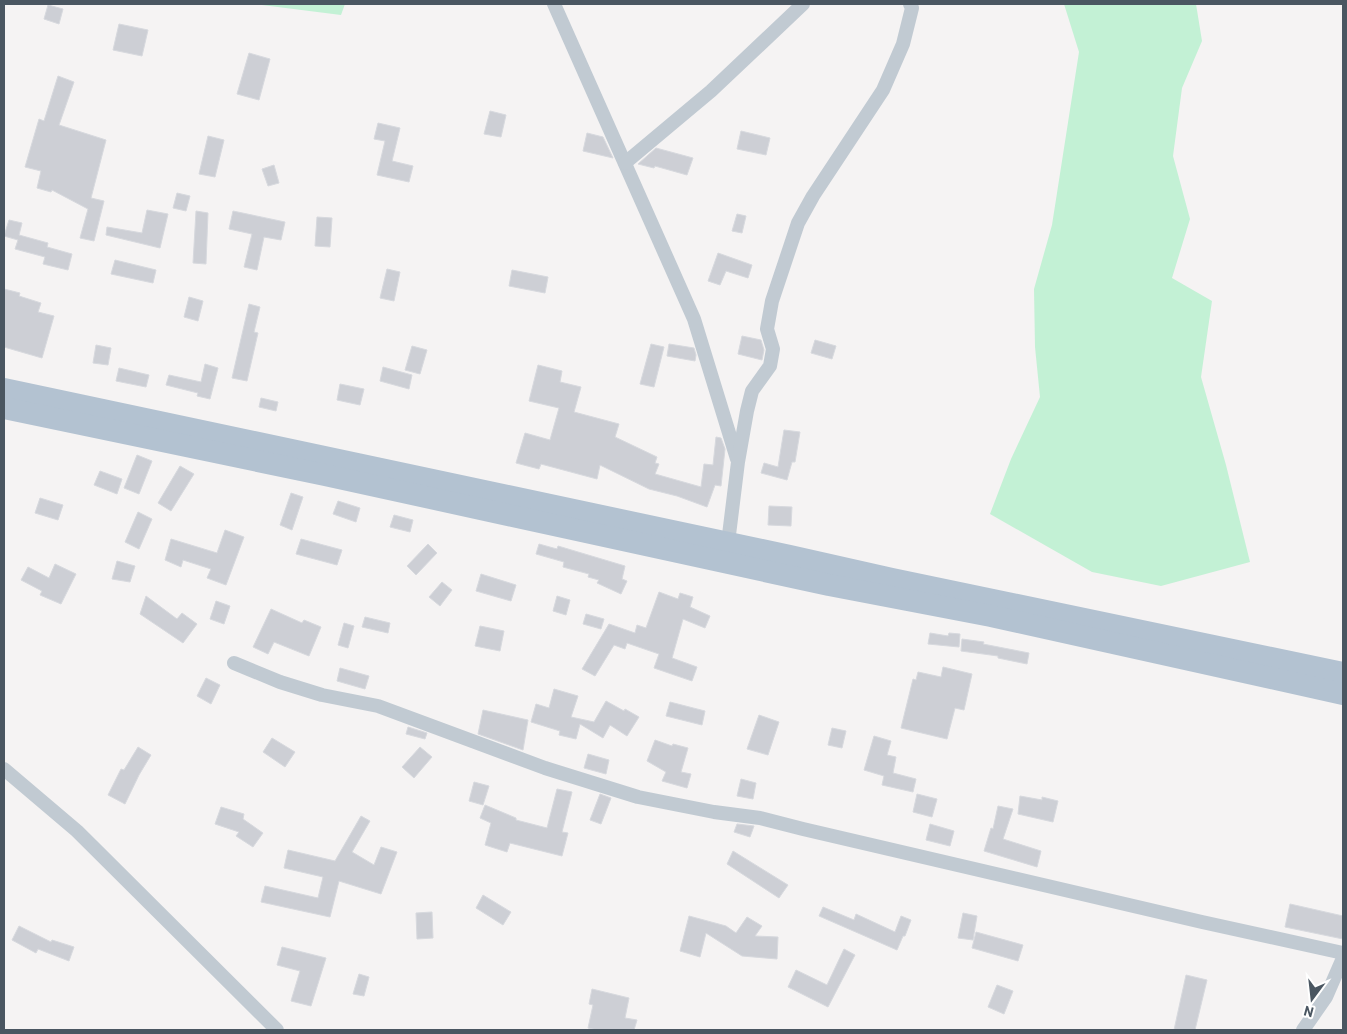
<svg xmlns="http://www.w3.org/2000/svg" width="1347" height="1034" font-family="Barlow,sans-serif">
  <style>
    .green { fill: #c3f1d5 }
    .building { fill: #cdcfd5; stroke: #d7d9de }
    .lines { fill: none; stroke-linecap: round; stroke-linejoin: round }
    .minor { stroke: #c1cad2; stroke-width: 14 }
    .primary { stroke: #b3c2d1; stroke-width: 22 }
  </style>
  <rect width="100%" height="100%" fill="#f5f3f3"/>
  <!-- green -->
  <g class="green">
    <path d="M254,4H345L341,15Z"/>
    <path d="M1064,4H1196L1202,41L1182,88L1173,156L1190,219L1172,278L1212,301L1201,377L1226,465L1250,562L1161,586L1092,572L990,514L1011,459L1040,397L1035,347L1034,289L1052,225L1079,52Z"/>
  </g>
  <!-- building -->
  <g class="building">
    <path d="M48,5L63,9L59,24L44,19Z"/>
    <path d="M119,24L148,30L142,56L113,50Z"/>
    <path d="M249,53L270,59L259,100L237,94Z"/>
    <path d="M58,76L74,82L59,125L106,140L91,198L104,201L94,241L80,238L88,209L52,190L51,192L37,188L41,171L25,167L39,119L44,121Z"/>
    <path d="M490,111L506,115L501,137L484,134Z"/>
    <path d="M378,123L400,128L392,161L413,166L409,182L377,175L385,141L374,139Z"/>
    <path d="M741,131L770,138L766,155L737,149Z"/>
    <path d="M587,133L603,137L613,158L583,151Z"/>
    <path d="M208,136L224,140L215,177L199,174Z"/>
    <path d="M656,148L693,158L687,175L655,166L654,168L638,164Z"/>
    <path d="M274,165L279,183L268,186L262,169Z"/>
    <path d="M177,193L190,196L186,211L173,208Z"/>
    <path d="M147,210L168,214L160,248L106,235L107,227L142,233Z"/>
    <path d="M196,211L208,213L206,264L193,263Z"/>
    <path d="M233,211L285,222L281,240L264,237L257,270L244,267L252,234L229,229Z"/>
    <path d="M737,214L746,216L742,233L732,231Z"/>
    <path d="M317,217L332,218L330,247L315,246Z"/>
    <path d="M9,220L22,223L19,235L48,243L47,247L72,254L68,270L43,264L45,257L15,249L18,240L4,236Z"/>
    <path d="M718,253L752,265L748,278L726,271L720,285L708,281Z"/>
    <path d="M115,260L156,270L153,283L111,274Z"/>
    <path d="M387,269L400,272L394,301L380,298Z"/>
    <path d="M512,270L548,277L545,293L509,286Z"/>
    <path d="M4,289L20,293L19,296L41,303L38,312L54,316L42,358L4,347Z"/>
    <path d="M189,297L203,301L198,321L184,317Z"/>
    <path d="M249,304L260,307L254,332L258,333L247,381L232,378Z"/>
    <path d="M742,336L761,340L764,350L762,360L738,354Z"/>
    <path d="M815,340L836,346L832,359L811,353Z"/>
    <path d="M651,344L664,347L654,387L640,384Z"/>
    <path d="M669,344L694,348L696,355L695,361L667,356Z"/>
    <path d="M96,345L111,348L108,365L93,363Z"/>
    <path d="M412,346L427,350L420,374L405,370Z"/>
    <path d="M205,364L218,368L210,399L197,396L198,393L166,385L169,375L201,382Z"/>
    <path d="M538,365L562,371L560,382L581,387L574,412L619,424L615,437L657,457L655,463L659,464L655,474L701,487L704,464L713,465L716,437L721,438L725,449L721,486L715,485L707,507L677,496L649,489L600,465L597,479L541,464L539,469L516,463L525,433L550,440L559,408L529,401Z"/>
    <path d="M383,367L412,375L409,389L380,381Z"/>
    <path d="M119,368L149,375L146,387L116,381Z"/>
    <path d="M340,384L364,389L360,405L337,400Z"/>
    <path d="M261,398L278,402L276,411L259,407Z"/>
    <path d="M784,430L800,432L795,462H792L787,480L761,473L764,463L778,467Z"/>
    <path d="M137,455L152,461L139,494L124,488Z"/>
    <path d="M180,466L194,474L171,511L158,503Z"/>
    <path d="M100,471L122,479L117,494L94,485Z"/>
    <path d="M291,493L303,497L292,530L280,525Z"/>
    <path d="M40,498L63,505L58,520L35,513Z"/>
    <path d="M338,501L360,508L356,522L333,514Z"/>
    <path d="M769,506L792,507L791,526L768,525Z"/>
    <path d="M138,512L152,519L139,549L125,542Z"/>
    <path d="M394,515L413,520L410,532L390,527Z"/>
    <path d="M225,530L244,537L226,585L207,578L211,569L183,560L181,567L165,560L171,539L217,553Z"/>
    <path d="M301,539L342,550L337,565L296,554Z"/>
    <path d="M428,544L437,553L416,575L407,566Z"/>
    <path d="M539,544L557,549L558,546L625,566L622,579L627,581L621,594L597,583L599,580L588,577L589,574L563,567L564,562L536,554Z"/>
    <path d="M117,561L135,566L130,582L112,579Z"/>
    <path d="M55,564L76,574L61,604L40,595L42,591L21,580L28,567L49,578Z"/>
    <path d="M481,574L516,585L511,601L476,591Z"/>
    <path d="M442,582L452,590L440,606L429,597Z"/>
    <path d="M659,592L678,599L680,593L693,597L690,607L710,616L705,628L683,619L672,658L697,667L692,681L654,668L659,654L627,643L625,649L614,645L595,676L582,669L609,624L635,633L637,625L646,628Z"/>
    <path d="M146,596L177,619L182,613L197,624L183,643L140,614Z"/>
    <path d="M557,596L570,600L566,615L553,611Z"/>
    <path d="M216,601L230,606L224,624L210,619Z"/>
    <path d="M271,609L302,623L304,620L321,627L309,656L274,642L268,654L253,647Z"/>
    <path d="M586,614L604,619L601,629L583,624Z"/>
    <path d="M365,617L390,623L388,633L362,627Z"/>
    <path d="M344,623L354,626L348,648L338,645Z"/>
    <path d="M480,626L504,631L500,651L475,646Z"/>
    <path d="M930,633L948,636L949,633L960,634L959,647L928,644Z"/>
    <path d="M962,639L984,642L983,644L1029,653L1027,664L998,658V656L961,651Z"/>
    <path d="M943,667L972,674L964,710L955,708L947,739L901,728L913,679L916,680L918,672L941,677Z"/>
    <path d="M340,668L369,676L365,689L337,681Z"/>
    <path d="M206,678L220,685L211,704L197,696Z"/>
    <path d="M554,689L578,696L571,717L594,722L606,701L624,711L625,709L639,717L627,736L610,725L603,738L580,724L576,739L559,735L560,731L531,722L536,704L549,708Z"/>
    <path d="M670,702L705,711L702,725L666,716Z"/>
    <path d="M483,710L528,720L523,750L478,734Z"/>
    <path d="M759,715L779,722L768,755L747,749Z"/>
    <path d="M408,727L427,733L425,739L406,734Z"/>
    <path d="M832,728L846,731L842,748L828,745Z"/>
    <path d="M874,736L891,741L887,755L896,757L893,773L916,779L913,792L882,785L884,776L864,770Z"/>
    <path d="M272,738L295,752L285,767L263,752Z"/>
    <path d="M655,740L672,746L673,744L688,748L681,772L691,774L687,788L662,781L666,772L647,761Z"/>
    <path d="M138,747L151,755L139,775L125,804L108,795L121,769L124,770Z"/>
    <path d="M420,747L432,757L414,778L402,767Z"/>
    <path d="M588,754L609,760L606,774L584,768Z"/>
    <path d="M741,779L756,783L753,799L737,796Z"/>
    <path d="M474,782L489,786L483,805L469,801Z"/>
    <path d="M557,789L572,792L562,832L568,833L562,856L510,843L507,852L485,845L491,823L480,818L485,805L516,818V820L547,828Z"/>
    <path d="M600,794L611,798L601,824L590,820Z"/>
    <path d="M917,794L937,799L932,817L913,812Z"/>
    <path d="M1020,796L1042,800V797L1058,801L1053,822L1018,814Z"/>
    <path d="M998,806L1013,809L1003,839L1041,851L1037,867L984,851L991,828L993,829Z"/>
    <path d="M221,807L244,814L243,819L263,833L253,847L236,836L239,832L215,824Z"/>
    <path d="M361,816L370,821L352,852L374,865L381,847L397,852L381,894L339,881L330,917L261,902L265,886L318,898L323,877L284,868L288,850L335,861Z"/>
    <path d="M737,824L754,826L750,837L734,832Z"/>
    <path d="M930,824L954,831L950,846L926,840Z"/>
    <path d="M733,851L788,885L779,898L727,864Z"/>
    <path d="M483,895L511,912L503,925L476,908Z"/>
    <path d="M1290,904L1343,916V939L1285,927Z"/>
    <path d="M823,907L854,920L856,914L895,932L901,916L911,920L905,936H903L897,950L819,916Z"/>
    <path d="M432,912L433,938L417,939L416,913Z"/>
    <path d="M963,913L977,916L973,940L958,938Z"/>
    <path d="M689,916L726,926L736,933L747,917L762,926L755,936L778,937L777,959L742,956L706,933L700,957L680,951Z"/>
    <path d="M19,926L51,942L52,940L74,947L69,961L38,949L36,953L12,940Z"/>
    <path d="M976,932L1023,945L1018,961L972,948Z"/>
    <path d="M282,947L326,958L311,1006L291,1001L300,971L277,965Z"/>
    <path d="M844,949L855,955L828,1007L788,987L796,970L827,985Z"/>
    <path d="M359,974L369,977L364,996L353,994Z"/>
    <path d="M1186,975L1207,980L1195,1030H1174Z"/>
    <path d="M997,985L1013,991L1004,1014L988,1007Z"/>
    <path d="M592,989L629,998L625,1018L637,1020L634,1030H597L588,1028L593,1005L589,1004Z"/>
  </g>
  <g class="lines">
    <!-- minor -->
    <g class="minor">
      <path d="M554,4L694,319L737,459"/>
      <path d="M625,163L711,91L803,4"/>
      <path d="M728,543L738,462L747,411L752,391L770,366L773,349L767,329L772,301L798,223L813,196L883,90L903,44L912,8L910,4"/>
      <path d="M234,663L280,682L322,695L378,706L545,768L638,797L714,812L760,818L803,829L1202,922L1343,953"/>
      <path d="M4,769L77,831L277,1030"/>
      <path d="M1303,1030L1326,997L1343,958"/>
    </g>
    <!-- primary -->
    <g class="primary">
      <path d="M4,389L790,556L892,579L1343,673"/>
      <path d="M4,408L325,475L829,585L991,616L1343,694"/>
    </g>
  </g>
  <!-- border -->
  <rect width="1347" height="1034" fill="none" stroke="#4a5661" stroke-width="10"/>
  <!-- north arrow -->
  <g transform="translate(1312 999) rotate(195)" stroke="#ffffff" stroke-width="4" paint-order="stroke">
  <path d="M0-4L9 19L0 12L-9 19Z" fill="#4a5661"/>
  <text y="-8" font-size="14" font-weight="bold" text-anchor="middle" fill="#4a5661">N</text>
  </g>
</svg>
